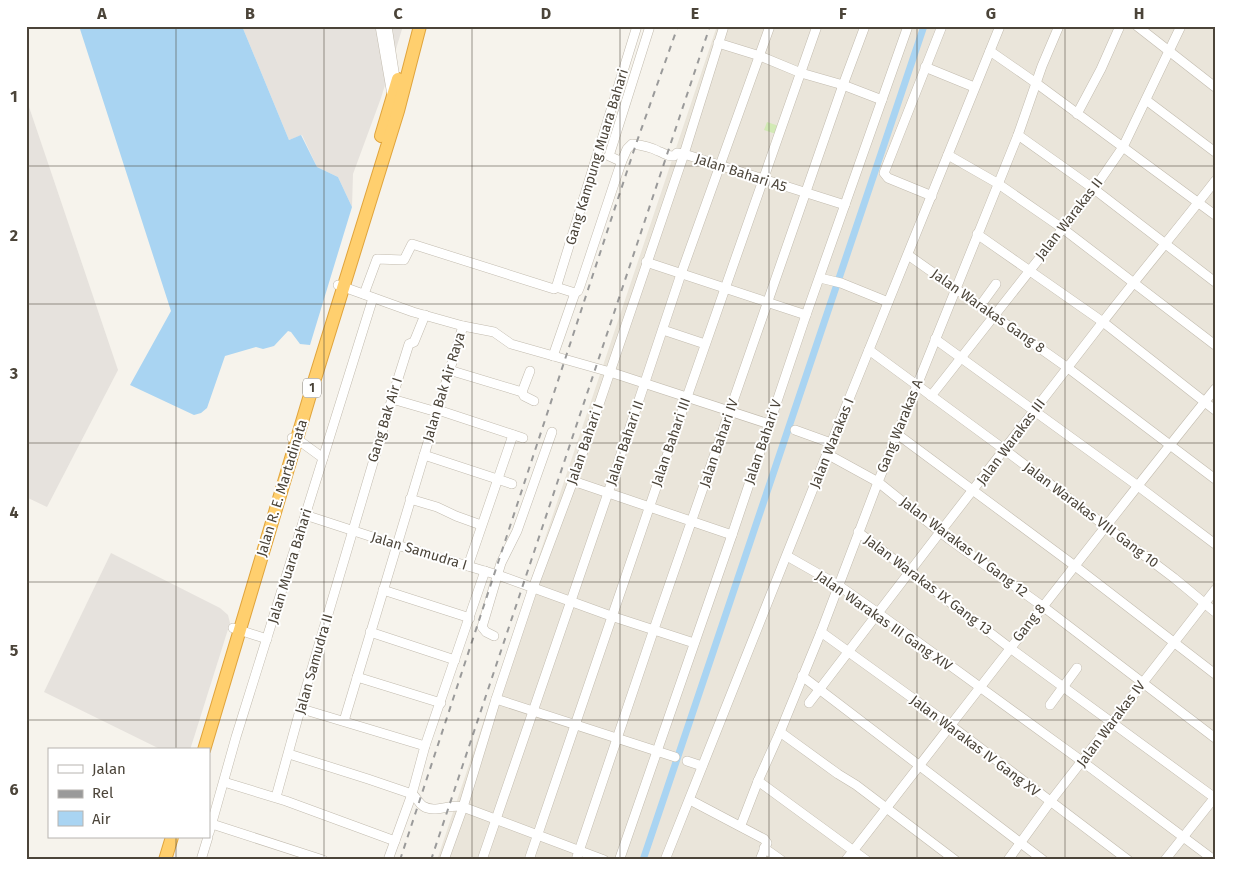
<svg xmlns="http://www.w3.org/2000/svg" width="1241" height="886" font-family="'Fira Sans',sans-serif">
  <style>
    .residential { fill: #eae5da }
    .industrial { fill: #e6e2dd }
    .green { fill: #d2eab5 }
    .water { fill: #a9d4f2 }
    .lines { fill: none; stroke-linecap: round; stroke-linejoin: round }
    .canal { stroke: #a9d4f2; stroke-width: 7 }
    .minor-casing { stroke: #c2bbae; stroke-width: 10 }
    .highway-casing { stroke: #e0a43c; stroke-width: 14 }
    .minor { stroke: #fff; stroke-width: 9 }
    .highway { stroke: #ffcf6e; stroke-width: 12 }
    .rail { stroke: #9a9a9a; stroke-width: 2; stroke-dasharray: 6 6; stroke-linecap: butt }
    .grid { fill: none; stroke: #4b4439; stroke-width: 1; stroke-opacity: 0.55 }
    .labels { text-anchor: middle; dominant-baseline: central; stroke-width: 4; stroke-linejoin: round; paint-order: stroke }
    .shield { fill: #fff; stroke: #817c74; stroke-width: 1 }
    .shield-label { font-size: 12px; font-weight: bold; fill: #4b4439 }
    .street-label { font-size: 14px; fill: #4b4439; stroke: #fff }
    .neatline { fill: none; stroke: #4b4439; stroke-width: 2 }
    .grid-label { font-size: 16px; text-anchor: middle; font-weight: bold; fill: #4b4439 }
  </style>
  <rect width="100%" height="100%" fill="#f6f3ec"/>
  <!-- residential -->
  <path class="residential" d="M717,26H1215V860H437Z"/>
  <!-- industrial -->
  <g class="industrial">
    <path d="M242,26H403L381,98L353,174L352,207L338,177L317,167L302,135L289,140Z"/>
    <path d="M26,98L118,370L47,507L26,497Z"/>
    <path d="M111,553L220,608L228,615L230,623L190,750H162L44,692Z"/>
  </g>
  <!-- green -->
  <path class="green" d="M767,122L779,126L776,134L764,130Z"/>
  <!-- water -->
  <path class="water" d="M79,26H242L289,140L301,135L317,167L338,177L352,207L310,345L300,344L291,332L288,331L274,346L263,349L256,347L225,356L207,408L201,413L194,415L130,385L171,311Z"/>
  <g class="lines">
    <!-- canal -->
    <path class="canal" d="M643,860L924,26"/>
    <defs>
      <g id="minor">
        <path d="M380,26L392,95"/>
        <path d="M387,26L395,78"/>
        <path d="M1137,26L1215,87"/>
        <path d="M718,43L760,56L801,73L843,85L882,100"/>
        <path d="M990,51L1036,83L1215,215"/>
        <path d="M925,67L974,87"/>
        <path d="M1146,100L1215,152"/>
        <path d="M1077,114L1101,69L1120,26"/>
        <path d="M1018,135L1094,189L1215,282"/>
        <path d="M948,155L997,183L1062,228L1215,345"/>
        <path d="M621,163L627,149L632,144C640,145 651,147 658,151C665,153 667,157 674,156L677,153L684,154L845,205"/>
        <path d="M932,196L888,178L884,173L942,26"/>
        <path d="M977,234L1103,322L1215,410"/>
        <path d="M908,255L1068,368L1215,479"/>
        <path d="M646,262L806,315"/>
        <path d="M820,278L841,283L888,302"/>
        <path d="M338,285L413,312L463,326L494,332L511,344L610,372L769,424"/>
        <path d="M556,287L575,293L578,291L580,286L621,163L620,161L609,156L650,26"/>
        <path d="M364,294L377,259L404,260L412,244L554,289L556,288L637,26"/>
        <path d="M980,306L996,284"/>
        <path d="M663,330L705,344"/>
        <path d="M935,339L1138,486L1215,544"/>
        <path d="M869,350L1005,450L1174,578L1215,612"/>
        <path d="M553,356L575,293"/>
        <path d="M449,370L522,392"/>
        <path d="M530,371L522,392L524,396L534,401"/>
        <path d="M931,396L1094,189L1123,147L1181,26"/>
        <path d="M392,399L437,412"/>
        <path d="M438,410L523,438"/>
        <path d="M795,430L831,443"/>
        <path d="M897,434L1075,566L1215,674"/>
        <path d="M292,438L297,439L323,458"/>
        <path d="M827,454L878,482L949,539L1045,608L1215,738"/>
        <path d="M424,455L512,484"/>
        <path d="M573,481L732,535"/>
        <path d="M410,499L437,507L456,516L481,525"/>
        <path d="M305,515L397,545L498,575L611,616L694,643"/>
        <path d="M858,532L1010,648L1215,798"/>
        <path d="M787,556L838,585L878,613L1083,762L1214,860"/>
        <path d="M468,566L513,435"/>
        <path d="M383,590L470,618"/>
        <path d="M233,628L267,639"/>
        <path d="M370,632L455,660"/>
        <path d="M821,632L954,728L1128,860"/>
        <path d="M494,636L486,632L482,627L501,563L517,531L552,432"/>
        <path d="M802,676L1043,860"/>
        <path d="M357,677L441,703"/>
        <path d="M496,699L675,757"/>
        <path d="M809,703C906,576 1004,449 1102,323C1139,275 1178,229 1215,181"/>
        <path d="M1050,705L1077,668"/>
        <path d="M302,709L425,746"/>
        <path d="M344,721L463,326"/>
        <path d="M780,732L838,774L856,785L955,860"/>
        <path d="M289,754L368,779L412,794C417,797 418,803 423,806C435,814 450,803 463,807L604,860"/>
        <path d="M687,761L702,766"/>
        <path d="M758,781L866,860"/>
        <path d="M224,782L286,801L395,841"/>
        <path d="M276,797L307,685L397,382L409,344L414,342L425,315"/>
        <path d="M690,800L764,839L767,843L760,860"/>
        <path d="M212,824L323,860"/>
        <path d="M741,825L758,781L780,732L821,632L878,482L1018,135L1042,66L1059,26"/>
        <path d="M209,833L236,737L373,298"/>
        <path d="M764,848L781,860"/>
        <path d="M620,858L732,535L806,315L908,26"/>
        <path d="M201,860L208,837"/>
        <path d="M388,860L412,794L425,746L485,571"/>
        <path d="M444,860L463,807L496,699L533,588L573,481L684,154L724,26"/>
        <path d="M482,860L608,493L681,274L770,26"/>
        <path d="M529,860L687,397L817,26"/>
        <path d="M576,860L654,629L843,85L865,26"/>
        <path d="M665,860L830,446L1000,26"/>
        <path d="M846,860C969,702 1090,544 1215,389"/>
        <path d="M1008,860L1050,802L1215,590"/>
        <path d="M1165,860L1215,797"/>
      </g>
      <g id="highway">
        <path d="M381,136L398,79"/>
        <path d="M204,750L313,385L398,111L420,26"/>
        <path d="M165,860L172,837"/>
      </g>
    </defs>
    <!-- minor casing -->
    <use href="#minor" class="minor-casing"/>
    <!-- highway casing -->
    <use href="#highway" class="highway-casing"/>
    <!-- minor -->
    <use href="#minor" class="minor"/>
    <!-- highway -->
    <use href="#highway" class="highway"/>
    <!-- rail -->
    <g class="rail">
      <path d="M400,860L636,144L678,26"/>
      <path d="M431,860L710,26"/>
    </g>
  </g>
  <!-- grid -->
  <path class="grid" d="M176,26V750M324,26V860M472,26V860M620,26V860M769,26V860M917,26V860M1065,26V860M26,166H1215M26,304H1215M26,443H1215M26,582H1215M26,720H1215M176,837V860"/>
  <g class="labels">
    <!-- shield labels -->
    <rect class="shield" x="303" y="378.5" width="18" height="19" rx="4"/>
    <g class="shield-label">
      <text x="312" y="388">1</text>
    </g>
    <!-- street labels -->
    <g class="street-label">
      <text transform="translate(597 157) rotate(-73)">Gang Kampung Muara Bahari</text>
      <text transform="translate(741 173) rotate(18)">Jalan Bahari A5</text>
      <text transform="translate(1069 219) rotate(-52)">Jalan Warakas II</text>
      <text transform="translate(988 311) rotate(35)">Jalan Warakas Gang 8</text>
      <text transform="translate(444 387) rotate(-73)">Jalan Bak Air Raya</text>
      <text transform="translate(385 420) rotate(-73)">Gang Bak Air I</text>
      <text transform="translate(900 426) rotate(-68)">Gang Warakas A</text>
      <text transform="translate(671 442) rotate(-71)">Jalan Bahari III</text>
      <text transform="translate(763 442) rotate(-71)">Jalan Bahari V</text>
      <text transform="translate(1011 442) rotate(-53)">Jalan Warakas III</text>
      <text transform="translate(625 443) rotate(-71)">Jalan Bahari II</text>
      <text transform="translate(719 443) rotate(-71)">Jalan Bahari IV</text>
      <text transform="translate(832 443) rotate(-68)">Jalan Warakas I</text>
      <text transform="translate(585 444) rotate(-71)">Jalan Bahari I</text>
      <text transform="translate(282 488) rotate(-73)">Jalan R. E. Martadinata</text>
      <text transform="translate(1091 515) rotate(37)">Jalan Warakas VIII Gang 10</text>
      <text transform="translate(964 547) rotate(37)">Jalan Warakas IV Gang 12</text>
      <text transform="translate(419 551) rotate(17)">Jalan Samudra I</text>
      <text transform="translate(290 566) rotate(-73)">Jalan Muara Bahari</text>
      <text transform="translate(928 585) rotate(37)">Jalan Warakas IX Gang 13</text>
      <text transform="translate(884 621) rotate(35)">Jalan Warakas III Gang XIV</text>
      <text transform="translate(1029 623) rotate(-52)">Gang 8</text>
      <text transform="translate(314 664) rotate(-74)">Jalan Samudra II</text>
      <text transform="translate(1111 724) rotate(-53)">Jalan Warakas IV</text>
      <text transform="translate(975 746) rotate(37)">Jalan Warakas IV Gang XV</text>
    </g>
  </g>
  <!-- border -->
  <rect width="1241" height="886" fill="none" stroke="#ffffff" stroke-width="55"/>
  <!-- legend -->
  <rect x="48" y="748" width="162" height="90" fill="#ffffff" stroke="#b7b4b0"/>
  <rect x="58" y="765" width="25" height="8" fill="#ffffff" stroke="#b7b4b0"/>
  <text x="92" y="774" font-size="15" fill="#4b4439">Jalan</text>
  <rect x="58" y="790" width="25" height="8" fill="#9a9a9a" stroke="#b7b4b0"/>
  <text x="92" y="798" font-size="15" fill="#4b4439">Rel</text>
  <rect x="58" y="811" width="25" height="15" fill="#a9d4f2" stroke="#b7b4b0"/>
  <text x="92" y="824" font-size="15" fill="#4b4439">Air</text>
  <rect x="28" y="28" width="1186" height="830" class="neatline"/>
  <g class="grid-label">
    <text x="102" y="19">A</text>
    <text x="250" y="19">B</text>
    <text x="398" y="19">C</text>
    <text x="546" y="19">D</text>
    <text x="695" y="19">E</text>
    <text x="843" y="19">F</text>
    <text x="991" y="19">G</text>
    <text x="1139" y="19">H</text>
    <text x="14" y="102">1</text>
    <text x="14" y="241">2</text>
    <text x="14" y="379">3</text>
    <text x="14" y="518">4</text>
    <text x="14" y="656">5</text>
    <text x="14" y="795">6</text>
  </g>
</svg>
